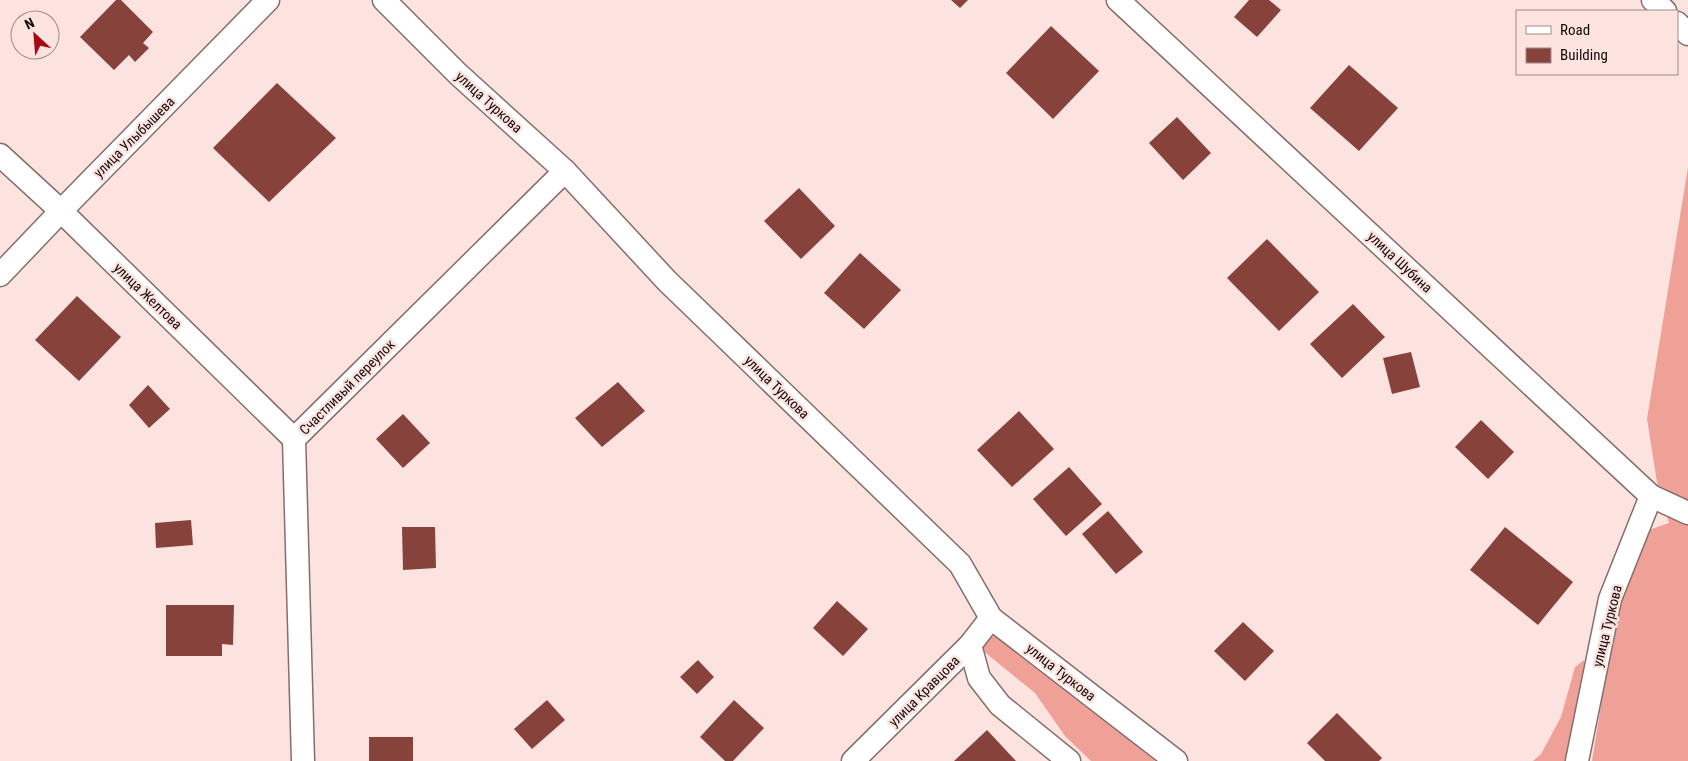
<svg xmlns="http://www.w3.org/2000/svg" width="1688" height="761" font-family="'Roboto Condensed',sans-serif">
  <style>
    .forest { fill: #efa198 }
    .building { fill: #87423c }
    .lines { fill: none; stroke-linecap: round; stroke-linejoin: round }
    .street-casing { stroke: #846e6c; stroke-width: 25 }
    .street { stroke: #fff; stroke-width: 22 }
    .labels { text-anchor: middle; dominant-baseline: central; stroke-width: 5; stroke-linejoin: round; paint-order: stroke }
    .street-label { font-size: 14px; fill: #110908; stroke: #fce3e0 }
  </style>
  <rect width="100%" height="100%" fill="#fce3e0"/>
  <!-- forest -->
  <g class="forest">
    <path d="M1688,167V761H1592L1617,606L1649,530L1669,523L1657,482L1647,419Z"/>
    <path d="M994,636L1028,655L1110,722L1155,761H1091L1065,736L1035,693L976,645Z"/>
    <path d="M1584,660L1586,681L1565,761H1533L1541,754L1561,717L1575,667Z"/>
  </g>
  <!-- building -->
  <g class="building">
    <path d="M116,0H121L153,32L143,43L149,48L135,62L129,55L114,70L80,37Z"/>
    <path d="M951,0H968L960,8Z"/>
    <path d="M1249,0H1269L1281,10L1257,37L1234,17Z"/>
    <path d="M1051,26L1099,71L1053,119L1006,73Z"/>
    <path d="M1349,65L1398,108L1359,151L1310,108Z"/>
    <path d="M277,83L336,138L269,202L213,148Z"/>
    <path d="M1177,117L1211,153L1183,180L1149,143Z"/>
    <path d="M799,188L835,226L801,259L764,221Z"/>
    <path d="M1267,239L1319,292L1279,331L1227,278Z"/>
    <path d="M860,253L901,290L864,329L824,293Z"/>
    <path d="M77,296L121,337L79,381L35,340Z"/>
    <path d="M1353,304L1385,337L1342,378L1310,344Z"/>
    <path d="M1411,352L1420,387L1392,394L1383,358Z"/>
    <path d="M618,382L645,411L602,447L575,418Z"/>
    <path d="M148,385L170,409L149,428L129,405Z"/>
    <path d="M1019,411L1054,449L1012,487L977,450Z"/>
    <path d="M403,414L430,443L403,468L376,439Z"/>
    <path d="M1481,420L1514,452L1488,479L1455,447Z"/>
    <path d="M1069,467L1102,504L1066,536L1033,499Z"/>
    <path d="M1108,511L1143,552L1116,574L1082,534Z"/>
    <path d="M191,520L193,545L156,548L155,523Z"/>
    <path d="M402,527H435L436,568L403,570Z"/>
    <path d="M1505,527L1573,582L1538,625L1470,570Z"/>
    <path d="M837,601L868,629L843,656L813,628Z"/>
    <path d="M166,605H234L233,645L222,644V656H166Z"/>
    <path d="M1243,622L1274,651L1245,681L1214,651Z"/>
    <path d="M698,660L714,677L697,694L680,677Z"/>
    <path d="M547,700L565,720L532,749L514,729Z"/>
    <path d="M734,700L764,728L733,761H725L700,737Z"/>
    <path d="M1337,713L1382,758L1379,761H1325L1307,743Z"/>
    <path d="M987,730L1016,761H954Z"/>
    <rect x="369" y="737" width="44" height="24"/>
  </g>
  <g class="lines">
    <defs>
      <g id="street">
        <path d="M384,0L458,74L565,171L667,281L960,564L991,618L1176,761"/>
        <path d="M1118,0L1651,496L1688,513"/>
        <path d="M1653,0L1665,11"/>
        <path d="M1677,23L1688,34"/>
        <path d="M0,155L61,211L294,439"/>
        <path d="M0,275L61,211L268,0"/>
        <path d="M970,645L979,678L1000,705L1069,761"/>
        <path d="M303,761L294,439L565,171"/>
        <path d="M853,761L970,645L991,618"/>
        <path d="M1577,761L1610,599L1651,496"/>
      </g>
    </defs>
    <!-- street casing -->
    <use href="#street" class="street-casing"/>
    <!-- street -->
    <use href="#street" class="street"/>
  </g>
  <g class="labels">
    <!-- street labels -->
    <g class="street-label">
      <text transform="translate(489 102) rotate(42)">улица Туркова</text>
      <text transform="translate(134 137) rotate(-45)">улица Улыбышева</text>
      <text transform="translate(1400 262) rotate(43)">улица Шубина</text>
      <text transform="translate(148 296) rotate(44)">улица Желтова</text>
      <text transform="translate(347 387) rotate(-45)">Счастливый переулок</text>
      <text transform="translate(777 387) rotate(44)">улица Туркова</text>
      <text transform="translate(1607 626) rotate(-76)">улица Туркова</text>
      <text transform="translate(1061 672) rotate(38)">улица Туркова</text>
      <text transform="translate(924 691) rotate(-45)">улица Кравцова</text>
    </g>
  </g>
  <!-- legend -->
  <rect x="1516" y="10" width="162" height="65" fill="#fce3e0" stroke="#9e8c8a"/>
  <rect x="1526" y="26" width="25" height="8" fill="#ffffff" stroke="#9e8c8a"/>
  <text x="1560" y="35" font-size="15" fill="#110908">Road</text>
  <rect x="1526" y="48" width="25" height="15" fill="#87423c" stroke="#9e8c8a"/>
  <text x="1560" y="60" font-size="15" fill="#110908">Building</text>
  <!-- north arrow -->
  <g transform="translate(35 35) rotate(334)"><circle r="24" fill="#fce3e0" stroke="#9e8c8a"/>
  <path d="M0-4L9 19L0 12L-9 19Z" fill="#a30814"/>
  <text y="-8" font-size="14" font-weight="bold" text-anchor="middle" fill="#110908">N</text>
  </g>
</svg>
